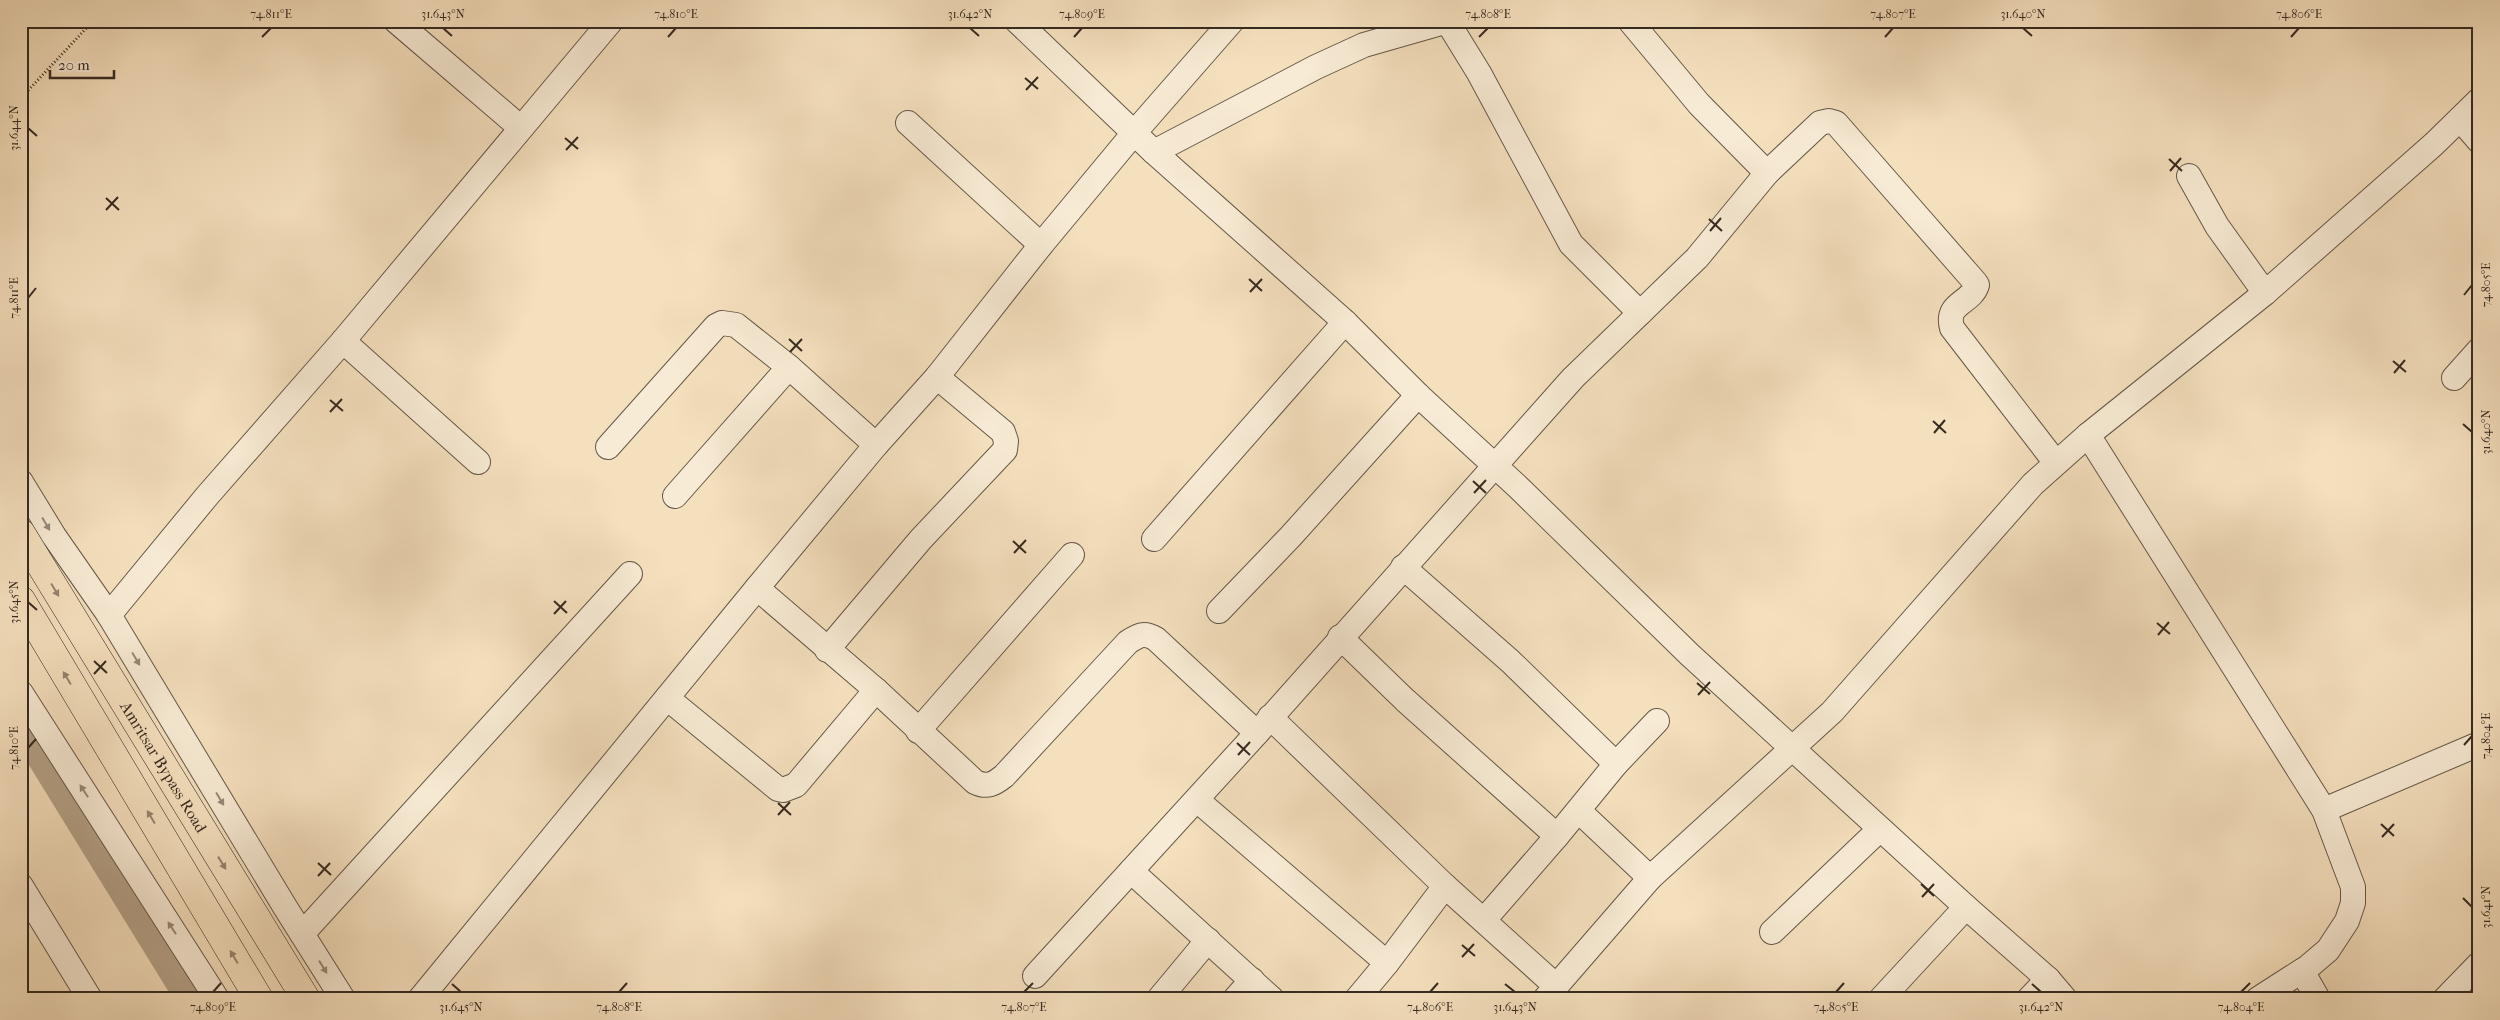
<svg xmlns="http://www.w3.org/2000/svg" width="2500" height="1020" font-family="'IM FELL French Canon',serif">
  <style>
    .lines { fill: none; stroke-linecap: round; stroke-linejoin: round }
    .river { stroke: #b4a288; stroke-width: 39 }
    .minor-casing { stroke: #655848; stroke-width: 26 }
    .highway-casing { stroke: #352a20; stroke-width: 29 }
    .path { stroke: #352a20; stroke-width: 3; stroke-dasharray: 1 2.5; stroke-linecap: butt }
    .minor { stroke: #f8ebd5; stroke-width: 24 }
    .highway { stroke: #f5e0be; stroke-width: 28 }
    .oneway { fill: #968a7a }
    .oneway2 { fill: #95856f }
    .ticks { fill: none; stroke: #352a20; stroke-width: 2 }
    .labels { text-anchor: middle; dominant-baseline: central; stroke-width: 4; stroke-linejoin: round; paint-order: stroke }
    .street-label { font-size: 16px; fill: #352a20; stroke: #f8ebd5 }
    .neatline { fill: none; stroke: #352a20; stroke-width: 2 }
    .ticks-label { font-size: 12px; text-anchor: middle; fill: #352a20 }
  </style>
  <rect width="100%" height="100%" fill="#f5e0be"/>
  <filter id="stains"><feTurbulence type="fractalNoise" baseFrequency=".004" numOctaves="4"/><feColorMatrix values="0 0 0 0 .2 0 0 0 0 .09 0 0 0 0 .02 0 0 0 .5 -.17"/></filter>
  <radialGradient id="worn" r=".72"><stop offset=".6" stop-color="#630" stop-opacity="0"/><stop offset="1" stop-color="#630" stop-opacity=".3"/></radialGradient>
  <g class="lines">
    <!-- river -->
    <path class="river" d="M21,715L196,999"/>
    <defs>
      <g id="minor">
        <path d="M396,21L521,128"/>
        <path d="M1017,21L1154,152L1345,322L1418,395L1518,487L1690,655L1966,907L2048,979L2065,999"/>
        <path d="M1447,21L1479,73L1571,244L1640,313"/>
        <path d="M1630,21L1699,104L1767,173"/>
        <path d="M2460,119L2479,141"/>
        <path d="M908,123L1041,245"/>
        <path d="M1154,152L1316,67L1364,45L1448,21"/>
        <path d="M2189,176L2217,226L2265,293"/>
        <path d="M343,341L478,462"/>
        <path d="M2454,378L2479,350"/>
        <path d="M2088,435L2324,810L2353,887V903L2347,921L2328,950L2308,967L2258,999"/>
        <path d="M608,447L716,326L722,323L736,325L789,367L876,445"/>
        <path d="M21,482L54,536L109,615L285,907L343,999"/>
        <path d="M675,496L789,367"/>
        <path d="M1154,539L1345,322"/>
        <path d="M1403,567L1510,661L1616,764"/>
        <path d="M757,588L876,690L975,782C987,788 994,784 1004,776L1128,642C1139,635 1144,632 1156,639L1257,733"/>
        <path d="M1219,611L1291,536L1418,395"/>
        <path d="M109,615L207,496L343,341L611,21"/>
        <path d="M1340,637L1405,700L1557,836L1616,764L1657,721"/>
        <path d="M827,650L921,539L1005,450L1006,441L1003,432L937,377"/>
        <path d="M21,693L217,999"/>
        <path d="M667,698L778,789L783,790L796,785L876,690"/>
        <path d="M1270,717L1445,886L1556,986"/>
        <path d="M918,731L1072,555"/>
        <path d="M1197,800L1387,963"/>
        <path d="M2324,810L2479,744"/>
        <path d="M1579,811L1650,878"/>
        <path d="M1131,871L1272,999"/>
        <path d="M21,886L90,999"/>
        <path d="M1484,920L1557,836"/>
        <path d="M1772,932L1880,829"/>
        <path d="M302,934L630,574"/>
        <path d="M2302,971L2318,999"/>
        <path d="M1035,976L1257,733L1573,378L1697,258L1767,173L1820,123L1829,121L1836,123L1975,282L1977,285C1971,304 1945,302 1952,328L2056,463"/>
        <path d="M420,999L757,588L876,445L937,377L1041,245L1134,133L1232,21"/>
        <path d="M1159,999L1208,940"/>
        <path d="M1235,999L1252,980"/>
        <path d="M1357,999L1387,963L1445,886"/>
        <path d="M1545,999L1650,878L1832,712L2033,484L2088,435L2265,293L2434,144L2479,100"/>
        <path d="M1881,999L1966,907"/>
        <path d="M2029,999L2048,979"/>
        <path d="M2445,999L2479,964"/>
      </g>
      <g id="highway">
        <path id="s1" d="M21,533L306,999"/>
        <path d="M21,600L259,999"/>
      </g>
    </defs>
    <!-- minor casing -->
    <use href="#minor" class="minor-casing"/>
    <!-- highway casing -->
    <use href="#highway" class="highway-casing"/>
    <!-- path -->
    <path class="path" d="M21,98L93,21"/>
    <!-- minor -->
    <use href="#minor" class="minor"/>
    <!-- highway -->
    <use href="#highway" class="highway"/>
  </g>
  <!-- one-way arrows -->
  <defs><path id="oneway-solid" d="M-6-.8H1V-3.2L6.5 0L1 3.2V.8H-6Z" transform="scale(1.25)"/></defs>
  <g class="oneway">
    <use href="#oneway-solid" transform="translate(46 524) rotate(59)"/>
    <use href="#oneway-solid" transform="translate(136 659) rotate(59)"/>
    <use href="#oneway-solid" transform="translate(84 791) rotate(-123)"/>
    <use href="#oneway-solid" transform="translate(220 799) rotate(59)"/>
    <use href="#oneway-solid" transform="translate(172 928) rotate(-123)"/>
    <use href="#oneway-solid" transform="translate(323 967) rotate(58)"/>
  </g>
  <g class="oneway2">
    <use href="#oneway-solid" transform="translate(55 590) rotate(59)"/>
    <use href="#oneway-solid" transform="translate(67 678) rotate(-121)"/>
    <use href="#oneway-solid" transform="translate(151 817) rotate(-121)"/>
    <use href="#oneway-solid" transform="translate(222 863) rotate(58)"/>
    <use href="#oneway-solid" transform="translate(234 957) rotate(-121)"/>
  </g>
  <!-- ticks -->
  <path class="ticks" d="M443,28L452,36M970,28L979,36M2023,28L2032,36M262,37L271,28M668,37L676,28M1074,37L1082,28M1479,37L1488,28M1885,37L1893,28M2291,37L2299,28M1025,78L1038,89M1026,90L1038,77M28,128L37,136M565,138L578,149M566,150L578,137M2169,159L2182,171M2170,171L2181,158M106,198L119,210M106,210L118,197M1709,219L1722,231M1710,231L1721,218M1249,279L1262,291M1250,292L1262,279M2464,295L2472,285M28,298L36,288M789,339L802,351M790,352L802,339M2393,361L2406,372M2394,373L2405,360M330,400L343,411M330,412L342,399M1933,421L1946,433M2463,424L2472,432M1934,433L1945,420M1473,481L1486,493M1474,493L1486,480M1013,541L1026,553M1014,553L1026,540M554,601L567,613M28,602L37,610M554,614L566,601M2157,623L2170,634M2158,635L2169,622M94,661L107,673M94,674L106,661M1697,683L1710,694M1698,695L1710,682M1237,743L1250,755M2464,745L2472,736M28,748L36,739M1238,755L1250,742M778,803L791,815M778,815L790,802M2381,824L2394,836M2382,837L2394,824M318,863L331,875M318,876L330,863M1921,884L1934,896M1922,897L1934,884M2463,898L2472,907M1462,945L1475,956M1462,957L1474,944M452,984L461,992M1505,984L1515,992M2032,984L2041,992M213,992L221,983M619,992L627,983M1024,992L1033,983M1430,992L1438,983M1836,992L1844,983M2241,992L2250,983"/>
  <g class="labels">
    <!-- street labels -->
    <g class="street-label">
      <text stroke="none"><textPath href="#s1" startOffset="274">Amritsar Bypass Road</textPath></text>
    </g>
  </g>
  <!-- margin -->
  <rect width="2500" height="1020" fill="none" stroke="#f5e0be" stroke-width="55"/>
  <!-- scale -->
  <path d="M50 70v8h64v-8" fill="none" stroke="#352a20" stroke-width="2.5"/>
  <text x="58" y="70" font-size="15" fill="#352a20" stroke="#f8ebd5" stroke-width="4" paint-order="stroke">20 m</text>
  <rect x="28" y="28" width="2444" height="964" class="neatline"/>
  <g class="ticks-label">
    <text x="271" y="18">74.811°E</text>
    <text x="443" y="18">31.643°N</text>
    <text x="676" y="18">74.810°E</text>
    <text x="970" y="18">31.642°N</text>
    <text x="1082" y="18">74.809°E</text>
    <text x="1488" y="18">74.808°E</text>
    <text x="1893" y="18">74.807°E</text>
    <text x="2023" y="18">31.640°N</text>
    <text x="2299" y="18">74.806°E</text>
    <text transform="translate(14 128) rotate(-90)" y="4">31.644°N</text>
    <text transform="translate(2486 285) rotate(-90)" y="4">74.805°E</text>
    <text transform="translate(14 298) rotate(-90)" y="4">74.811°E</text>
    <text transform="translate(2486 432) rotate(-90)" y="4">31.640°N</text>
    <text transform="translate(14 602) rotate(-90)" y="4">31.645°N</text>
    <text transform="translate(2486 736) rotate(-90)" y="4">74.804°E</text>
    <text transform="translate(14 748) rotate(-90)" y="4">74.810°E</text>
    <text transform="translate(2486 907) rotate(-90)" y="4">31.641°N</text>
    <text x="213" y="1011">74.809°E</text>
    <text x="461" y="1011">31.645°N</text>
    <text x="619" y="1011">74.808°E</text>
    <text x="1024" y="1011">74.807°E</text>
    <text x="1430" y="1011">74.806°E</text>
    <text x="1515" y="1011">31.643°N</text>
    <text x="1836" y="1011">74.805°E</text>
    <text x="2041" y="1011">31.642°N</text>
    <text x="2241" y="1011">74.804°E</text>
  </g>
  <rect width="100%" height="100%" filter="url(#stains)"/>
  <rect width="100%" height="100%" fill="url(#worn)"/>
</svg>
